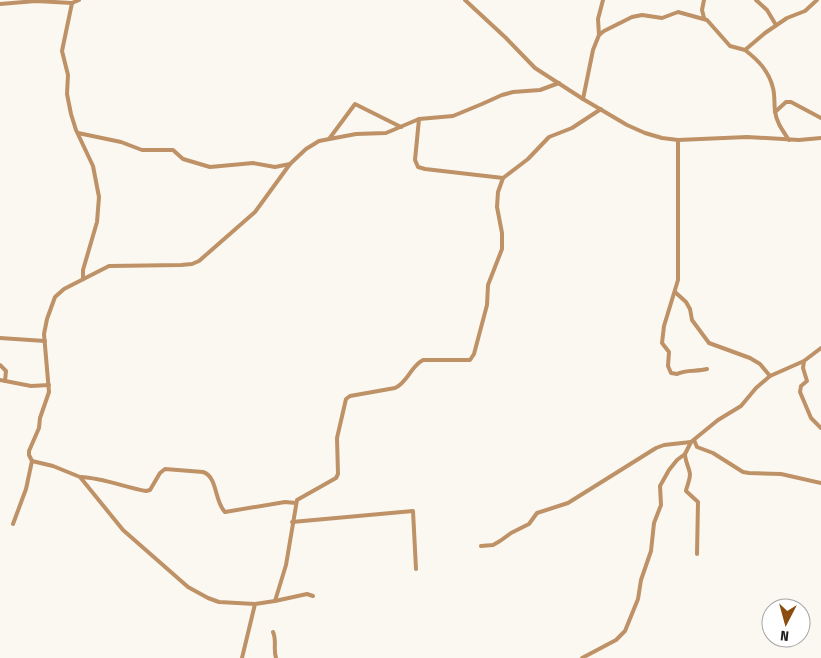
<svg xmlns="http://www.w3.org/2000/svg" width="821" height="658" font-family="'Fira Sans Condensed',sans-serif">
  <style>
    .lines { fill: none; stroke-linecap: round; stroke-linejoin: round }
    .minor { stroke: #be9266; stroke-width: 4 }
  </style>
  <rect width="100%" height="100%" fill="#fbf8f2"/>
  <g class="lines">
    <!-- minor -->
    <g class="minor">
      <path d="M465,0L506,38L535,68L583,99L627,125L645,133L662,138L678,140L747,137L799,140L821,138"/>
      <path d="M704,0L702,10L704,18"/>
      <path d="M756,0L767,10L776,25"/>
      <path d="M72,3L62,51L68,75L67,94L71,114L76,130L93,166L99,197L97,222L83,270V279"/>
      <path d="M0,4L36,1L72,3L79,0"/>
      <path d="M599,35L604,31L632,17L642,15L662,18L678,12L707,20L730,46L745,50L765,33L787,18L805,11L817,0"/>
      <path d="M745,50C758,60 769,71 773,88C775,95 774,104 775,111C776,122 783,131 789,140"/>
      <path d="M583,99L593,50L599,35L598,19L603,0"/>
      <path d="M775,112L786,102H791L821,118"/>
      <path d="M419,119L415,160L418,167L425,169L503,178"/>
      <path d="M78,133L121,142L142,150H173L183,159L210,167L253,163L275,167L290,164"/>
      <path d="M329,139L355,104L401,127"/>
      <path d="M678,140V280L664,326L662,343L669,352L668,366L671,373L677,374C686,369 697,372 707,369"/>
      <path d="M675,292L686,302L690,309L692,320L709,343L750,358L760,364L770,376"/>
      <path d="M0,338L45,341"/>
      <path d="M804,361L803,368L807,381L801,386L800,392L811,418L821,428"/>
      <path d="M0,365L6,371L5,381"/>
      <path d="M0,380L31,386L49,385"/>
      <path d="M694,440L697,447L713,453L743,472L749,473L781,474L821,483"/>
      <path d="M685,454C685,461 689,467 690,474C690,481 687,485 686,491L698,502L697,554"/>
      <path d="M81,477C103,478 124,487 146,491L150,490L160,473L165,469L203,472C218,477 214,501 225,512L285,502L296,503"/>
      <path d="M292,522L413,511L416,569"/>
      <path d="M13,524L26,489L32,461"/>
      <path d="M481,546L493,545L500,541L511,533L529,524L537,513L568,503L656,448L664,445L691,442"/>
      <path d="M275,601L307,594L313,596"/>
      <path d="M255,604L219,602L208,598L188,587L123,530L80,477L53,466L32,461L29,455V451L39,428L40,418L49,392L44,334L47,319L55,297L64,289L109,266L181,265L192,264L199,261L255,212L290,164L306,149L319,141L356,134L386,133L419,119L453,116L482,104L502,95L513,92L540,90L559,83"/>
      <path d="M273,632C277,640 273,649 276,658"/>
      <path d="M242,658L255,604L275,601L286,565L297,500L336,478L338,474L337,438L346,399L350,396L395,388C408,382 410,367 423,360H470L474,354L487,305L488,285L502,249V233L497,207L498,192L503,178L528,159L549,137L572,128L601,109"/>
      <path d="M582,658L616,640L625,631L638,599L641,580L651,551L654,523L661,505L660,486L669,470L677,460L685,454L691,442L718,420L741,406L756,388L770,376L804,361L821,348"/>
    </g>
  </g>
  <!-- north arrow -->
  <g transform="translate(786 623) rotate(186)"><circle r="24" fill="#ffffff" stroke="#a5a5a4"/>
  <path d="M0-4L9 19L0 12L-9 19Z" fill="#8a4d0e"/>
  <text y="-8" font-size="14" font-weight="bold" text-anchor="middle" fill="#1f1e1b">N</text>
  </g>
</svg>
